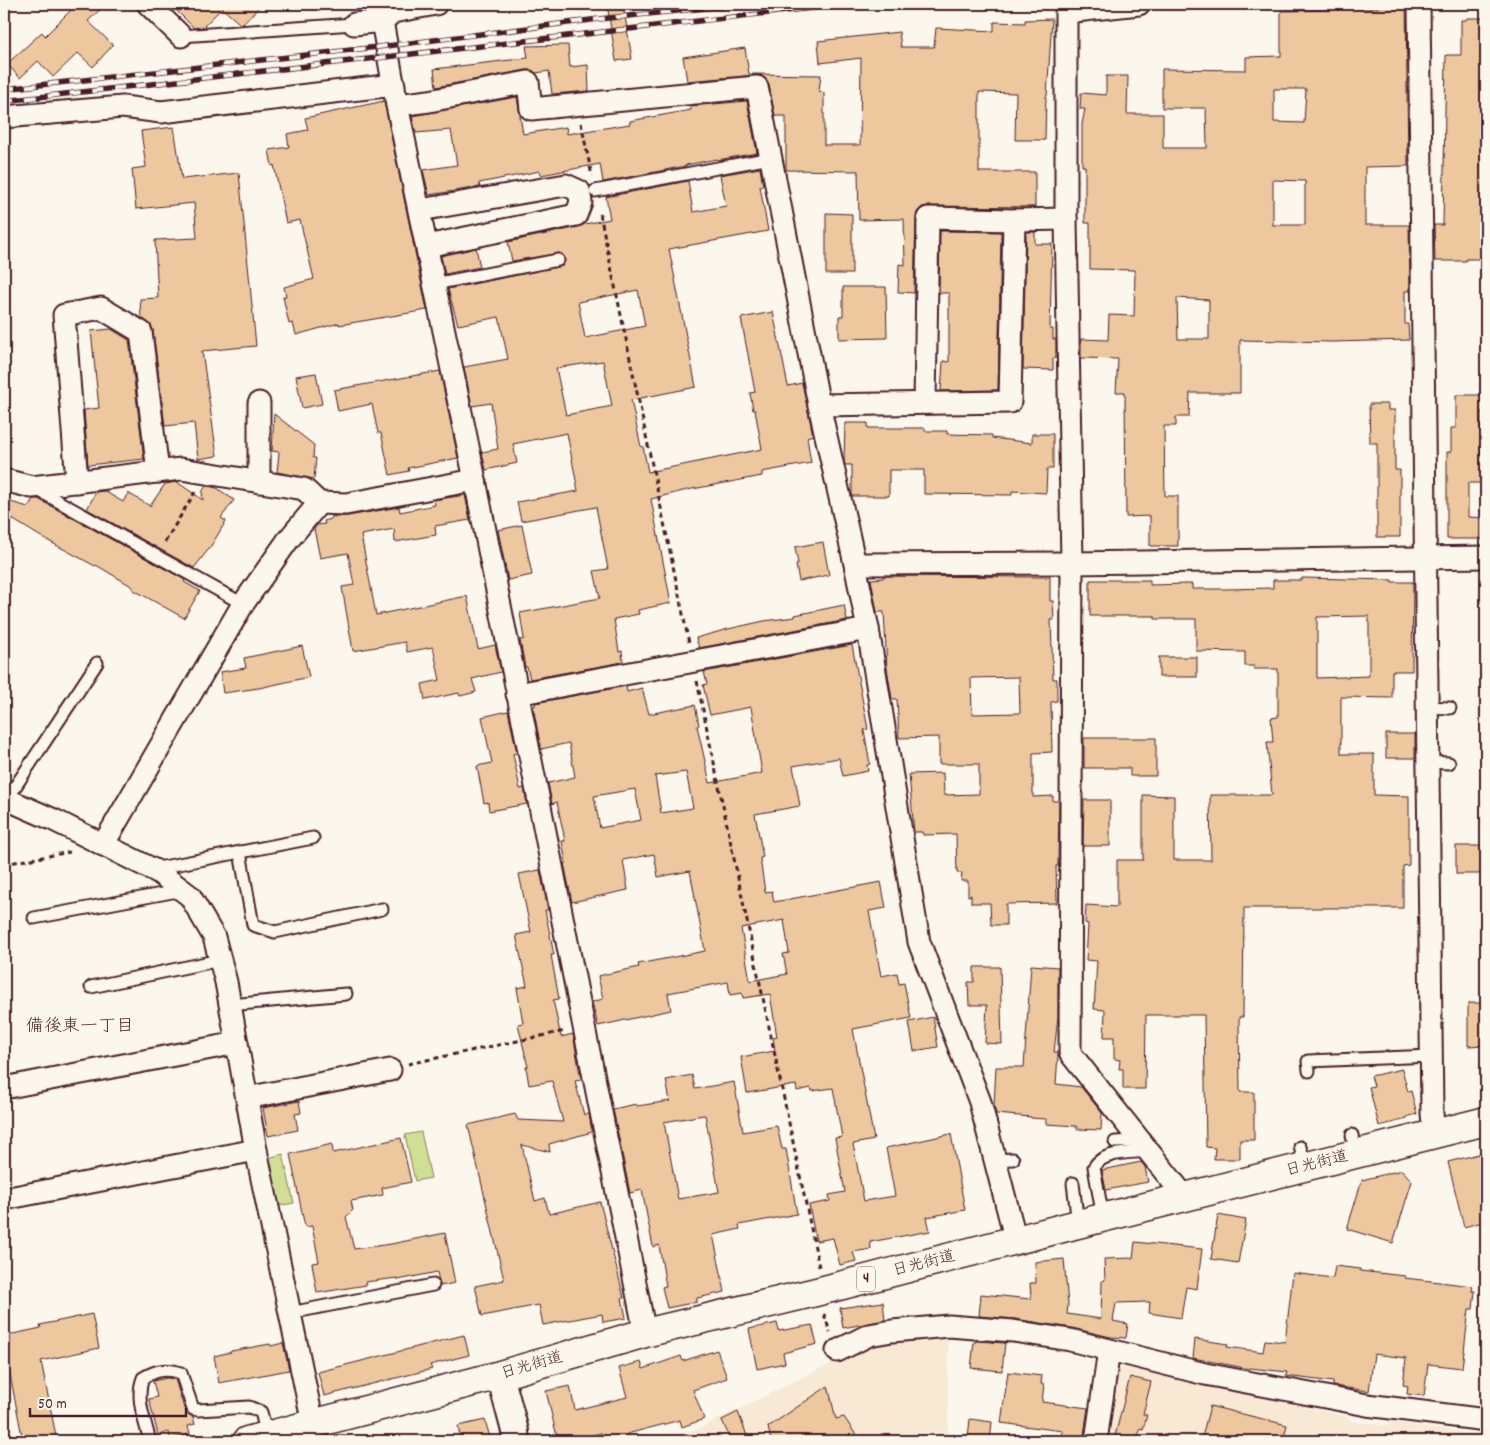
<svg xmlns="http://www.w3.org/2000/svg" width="1490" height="1445" font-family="Dekko,'Klee One',sans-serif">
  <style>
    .built { fill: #f7e9d4 }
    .green { fill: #d0df93; stroke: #8d7f5f }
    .building { fill: #edc79d; stroke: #4a1f2b; fill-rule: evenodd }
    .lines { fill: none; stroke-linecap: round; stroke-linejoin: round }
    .service-casing { stroke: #4a1f2b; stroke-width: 15 }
    .minor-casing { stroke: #4a1f2b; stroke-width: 25 }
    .tertiary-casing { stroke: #4a1f2b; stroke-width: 30 }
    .trunk-casing { stroke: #4a1f2b; stroke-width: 31 }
    .path { stroke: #4a1f2b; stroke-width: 3; stroke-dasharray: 5 4; stroke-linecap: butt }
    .service { stroke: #fbf7ec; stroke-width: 11 }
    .minor { stroke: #fbf7ec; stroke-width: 21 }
    .tertiary { stroke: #fbf7ec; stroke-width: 26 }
    .trunk { stroke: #fbf7ec; stroke-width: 28 }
    .rail-casing { stroke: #4a1f2b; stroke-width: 5.5 }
    .rail { stroke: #fbf7ec; stroke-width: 4; stroke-dasharray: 11; stroke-linecap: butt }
    .labels { text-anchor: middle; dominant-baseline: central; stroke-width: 5; stroke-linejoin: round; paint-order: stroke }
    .shield { fill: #fbf7ec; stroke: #7f6065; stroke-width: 1 }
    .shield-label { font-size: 15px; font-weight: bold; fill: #4a1f2b }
    .street-label { font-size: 16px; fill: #4a1f2b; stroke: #fbf7ec }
    .neighbourhood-label { font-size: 18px; fill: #4a1f2b; stroke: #fbf7ec }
  </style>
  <rect width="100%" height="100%" fill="#fbf7ec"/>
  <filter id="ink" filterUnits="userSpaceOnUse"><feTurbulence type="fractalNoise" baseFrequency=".02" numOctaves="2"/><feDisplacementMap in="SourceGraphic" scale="10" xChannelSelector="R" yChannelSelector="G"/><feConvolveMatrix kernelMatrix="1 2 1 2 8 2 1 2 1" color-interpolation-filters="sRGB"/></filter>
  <g filter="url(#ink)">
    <!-- built -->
    <g class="built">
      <path d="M948,1328V1441H639L697,1430L811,1373L879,1342Z"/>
      <path d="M1125,1367L1346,1416L1351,1421L1385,1425L1393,1422L1486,1436V1441H1109L1114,1370Z"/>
    </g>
    <!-- green -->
    <g class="green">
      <path d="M421,1132L431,1178L415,1181L405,1135Z"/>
      <path d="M283,1154L294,1203L278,1206L268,1158Z"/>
    </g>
    <!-- building -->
    <g class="building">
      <path d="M77,4H106L88,21L113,45L93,67L78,53L53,77L38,61L20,78L7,64L42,32L45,36Z"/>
      <path d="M170,4H262L243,24H240L222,8L203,27L194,28Z"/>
      <path d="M607,4H623L632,59L616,61Z"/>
      <path d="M1406,4L1408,166L1365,167V225H1409L1410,291H1405V324H1408L1409,340L1333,342L1240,340V393H1190L1189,417H1176V426H1164L1165,496H1178V546H1150V516L1126,517L1125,392H1116L1118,359L1081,358V339L1108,340L1109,315L1134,316L1135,270L1090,269V223H1085V166H1082V124L1085,109H1080L1081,93L1106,95V76H1128L1127,114H1163V148H1207L1206,108H1162V69L1246,70V57L1281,56V11L1331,10V8H1378V5ZM1274,89H1306L1304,123L1274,122ZM1273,180L1305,181V225H1273ZM1177,298L1209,300V339H1178Z"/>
      <path d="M1467,18H1486V259H1466V261H1435L1434,225H1443L1446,55H1461V20H1466Z"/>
      <path d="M1052,19L1047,96H1046L1045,140H1015L1016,93L979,92V172H1035V207L928,206L922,207L917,212L916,218L914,293L898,292L899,264L905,265L904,219L859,220L858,171L786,170V116H775L769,85L766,79L761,75H756L687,81L683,57L745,48L749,74L821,75L819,91L824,93V145H860L861,58L820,63L818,41L899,32L901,47H934L936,28L994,31V22L1025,23V20Z"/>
      <path d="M568,45L570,67L588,65L589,91L552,94L549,71L536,73L532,70H526L436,87L434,69L528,58L526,46Z"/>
      <path d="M517,97L523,134L566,127L567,134L630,124V121L691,110V106L747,101L757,153L717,160V159L686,165V166L603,182L600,164L541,175L540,171L479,183L480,187L429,195L423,170L457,165L451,130L416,133L412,116Z"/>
      <path d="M384,101L427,310L339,325V323L296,335L293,323L289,324L283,297L286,296L284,287L314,279L300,220L286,223L274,165L272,166L269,150L289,147L287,134L308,130L305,118Z"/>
      <path d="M174,127L182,179L239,173L256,346L202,351L217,456L198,459L194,423L165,426L153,330L151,325L141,317L140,299L158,298L155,240L197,238L194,203L136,209L132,169L146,167L141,131Z"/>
      <path d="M760,168L763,186H760L768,231L669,249L696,387L631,400L641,447L643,446L648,472L762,449L755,410H753L750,393L755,392L741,318L773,312L788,386L802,383L813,435L807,437L811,463L762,472V476L687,490L651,499L671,603L638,610L639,614L614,619L619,652L622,651L623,662L530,679L527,667H525L520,640L524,639L520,613L600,598L594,571L608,569L596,507L521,521L517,502L578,491L567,433L513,444L517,463L486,470L482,452L498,449L491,403L472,406L464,367L508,359L499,317L458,325L448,289L563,266L565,258L560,253L512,261L508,242L579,227L585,224L610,219L606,197L688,181L693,212L726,206L720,175ZM638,290L645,326L585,338L578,302ZM603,361L612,406L566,415L556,368Z"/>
      <path d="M826,213L852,214V274H826Z"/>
      <path d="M940,231L1001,232L998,390L941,391L943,361L949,362V293H939Z"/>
      <path d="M1026,232H1035V244H1052L1050,329H1053V339H1056V358H1053V370L1023,369Z"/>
      <path d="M476,248L480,267L445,274L441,256Z"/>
      <path d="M843,287H886L887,338L839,339V316H843Z"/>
      <path d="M111,329L129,340L144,459L88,465L84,410L99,408L91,331Z"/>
      <path d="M440,371L458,458L408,468L409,471L390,475L381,433H378L372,404L338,411L334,390Z"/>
      <path d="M316,373L322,404L302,408L296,376Z"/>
      <path d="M1456,395H1486V412H1481V456L1486,455V483H1468V517L1486,518V539H1447V452H1451V428H1456Z"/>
      <path d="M1369,404H1388V410H1395V470H1400V537H1377V443H1370Z"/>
      <path d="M274,414L314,445L313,458H316L314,479L277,472L279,452L272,451Z"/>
      <path d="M845,423H868V428H925V431H947V434L992,435V438L1032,443V434H1053V469H1047L1046,493L1012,491V495L924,494V470H889V496H852V465H845L844,460Z"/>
      <path d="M177,482L203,500L202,492L206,486L217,488L234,500L221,518L226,521L211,546L194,568L87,509L96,492L104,491L123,502L128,493L150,506L165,484Z"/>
      <path d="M465,495L470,520L435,526L436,535L395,542L394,529L361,535L376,615L467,596L478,649L495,645L501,672L472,679L476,692L460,696L459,693L425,700L422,684L440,680L433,647L407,652L405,642L353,651L342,587L354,585L348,553L320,558L314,529L317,525L325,524L324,521L331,519V517L348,516L399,507L400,512L435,505L434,500Z"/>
      <path d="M33,499H38L185,580L184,582L200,591L184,618L132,589L133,587L96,565L95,566L43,538L4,514V500L28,507Z"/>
      <path d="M522,525L532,575L508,580L498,530Z"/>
      <path d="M823,542L829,575L799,581L796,565L798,564L795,547Z"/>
      <path d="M883,576L1050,577V601H1053L1054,620H1051L1053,679H1057V701L1051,702L1052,752L1033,753V797L1053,796V801H1059L1058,866H1056L1057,903L1006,904V925H991L990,903H971V895L968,896V881H961L962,873H957L956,834L923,835L922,832H914L909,774L943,773L944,795L979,794V764H939V737L899,738L897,699H892L887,668L884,612H877L871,579L883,578ZM1019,677L1020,713L972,714L971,678Z"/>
      <path d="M1302,578L1392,580V582H1413L1412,671H1392V698L1341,697V754H1374V795L1409,796V865L1403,866V908H1244L1243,1017H1239L1240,1092H1254V1140H1240V1159H1214L1215,1148L1206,1147L1204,1015H1146L1145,1089H1123V1069H1119L1120,1060L1114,1059V1037H1104L1105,1010L1094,1009L1097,961L1086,960L1088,924L1085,923L1086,905L1117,907V860H1143V795L1174,796V860H1211L1210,795H1272L1267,742H1273L1271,718L1278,717V669H1254V666H1245V652L1196,651V619H1155V616H1090V580H1150V585L1188,584H1192V589H1225L1273,588V580H1302ZM1369,616V676L1317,678V617Z"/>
      <path d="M844,605L847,620L699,648L696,638L728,629L764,621L795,617V615Z"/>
      <path d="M852,645L868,729L864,730L870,764L867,765L868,771L843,776L839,758L793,766L800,806L755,814L763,857L760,858L765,892L772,891L774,902L881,882L886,908L869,911L881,976L897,973L899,984L904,983L911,1018L853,1029L874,1140L853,1144L864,1201L895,1196L886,1148L951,1134L965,1210L927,1217L930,1231L870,1242L871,1249L853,1252L856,1261L840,1265L833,1238L816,1241L809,1205L830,1201L829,1195L845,1192L835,1138L842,1137L833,1088L812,1091L811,1088L797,1091L796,1085L747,1093L741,1057L775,1051L773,1038L777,1037L770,994L743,998L742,993L730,995L728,982L668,993L671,1010L598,1026L592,1002L603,999L598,976L639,967L638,964L705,951L690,871L658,877L654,854L623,860L628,890L572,902L564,863H566L562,841H565L557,802L552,804L548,783L575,777L569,743L541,749L533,706H535V703L626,686L627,692L642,688L649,714L695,705L699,725L697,726L710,783L762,773L751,707L710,715L703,685L707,684L704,672ZM686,772L693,808L661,813L655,776ZM635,789L641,820L600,828L594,796ZM784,920L789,953L783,954L787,974L750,981L741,928Z"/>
      <path d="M302,646L309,677L259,688L223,693L220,672L246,668L244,658Z"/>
      <rect x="1159" y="657" width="38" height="20"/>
      <path d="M508,711L517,753L513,754L520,789L524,788L527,804L489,811L488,802L484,803L477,766L492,763L482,717Z"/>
      <rect x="1386" y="734" width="29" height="24"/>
      <path d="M1084,738H1156V776H1130V768H1084Z"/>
      <path d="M1084,800H1110V846H1083Z"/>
      <rect x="1456" y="846" width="30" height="28"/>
      <path d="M540,870L548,910H545L554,955H551L559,999L553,1000L561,1037L573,1034L581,1080L575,1081L584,1115L589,1114L592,1132L549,1144L550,1152L522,1145L535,1201L545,1198L549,1214L600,1202L624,1298H622L626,1318L603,1322L602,1314L543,1325L539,1305L482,1316L475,1286L504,1280L468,1125L515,1114L518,1120L563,1122L552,1081L529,1085L526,1067H528L518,1024L523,1023L517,988L527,986L516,935L531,932L519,874Z"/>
      <path d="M1031,965L1058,967V1017L1054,1052H1058V1055L1056,1084L1081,1087L1102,1113L1101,1130L1077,1129V1126L1046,1124V1119L1031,1118V1117L996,1114L994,1106L996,1067H1024Z"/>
      <path d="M974,967H1000L1002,1044L985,1043L987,1005H969L968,982H974Z"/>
      <path d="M1468,1003H1486V1045L1468,1046Z"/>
      <path d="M933,1017L938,1047L914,1051L909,1022Z"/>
      <path d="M1402,1069L1408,1092L1411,1091L1417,1114L1406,1117L1407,1119L1379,1126L1369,1087L1374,1086L1371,1076Z"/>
      <path d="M692,1075L695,1089L734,1082L743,1132L777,1126L782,1149H786L797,1214L739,1225L740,1229L713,1235L725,1292L697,1298V1302L667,1308L662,1287L666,1286L659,1245L653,1247L642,1190L630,1193L613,1109L636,1104L637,1106L670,1101L666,1080ZM704,1115H705L719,1192L678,1199L664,1122Z"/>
      <path d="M299,1101L301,1113L295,1114L298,1130L268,1136L263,1108Z"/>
      <path d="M401,1138L411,1182L382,1188L383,1195L351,1201L353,1210L346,1217L354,1249L391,1244L445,1233L455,1283L440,1286L437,1272L398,1280L397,1278L365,1282L366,1285L317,1293L312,1263L319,1262L312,1226L305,1227L290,1154L332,1144L333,1153Z"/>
      <path d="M1486,1152V1221L1464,1227L1448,1162Z"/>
      <path d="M1141,1162L1145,1167L1148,1182L1106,1190L1102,1170Z"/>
      <path d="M1402,1170L1412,1181L1393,1243L1347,1229L1362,1180Z"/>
      <path d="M1218,1215L1246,1220L1238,1263L1211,1259Z"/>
      <path d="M1135,1242L1202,1249L1197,1289L1186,1287L1181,1318L1149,1313L1150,1302L1116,1303L1113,1321L1128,1324L1126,1338L1111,1337L1072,1328L1015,1319L979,1316L981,1294L1031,1299L1030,1283H1036L1035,1262L1064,1259L1068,1305L1067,1314L1101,1319L1102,1281L1105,1280L1104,1259L1133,1258Z"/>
      <path d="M1335,1266L1360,1269V1271L1405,1276V1278L1473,1286L1472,1291H1475L1473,1309H1469L1462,1368L1428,1364L1424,1396L1407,1394L1408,1386L1403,1385L1406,1358L1374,1354L1369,1391L1333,1386V1382L1286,1376L1287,1372L1250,1368V1369L1193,1358L1195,1339L1228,1344L1227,1347L1263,1352L1265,1340L1285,1342L1293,1273L1333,1278Z"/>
      <path d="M883,1302L885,1320L843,1328L840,1308Z"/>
      <path d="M92,1314L99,1348L41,1361L57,1441H23L4,1344V1336L41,1328L40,1325Z"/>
      <path d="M777,1323L779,1331L812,1325L817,1344L783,1353L785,1363L757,1369L749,1329Z"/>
      <path d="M464,1335L469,1355L430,1365L432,1369L324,1396L318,1372Z"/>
      <path d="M976,1341L1005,1343L1002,1371L971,1368L974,1342H976Z"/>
      <path d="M283,1343L289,1370L219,1383L214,1356L231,1352V1351L270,1344L271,1346Z"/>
      <path d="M717,1350L727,1378L693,1390L704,1419L682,1427L680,1420L627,1434L629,1441H603L601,1433L565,1441H558L546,1391L570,1386L575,1410L627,1397L619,1368L641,1362L643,1369L681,1356L683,1361Z"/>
      <path d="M1008,1372L1042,1376L1041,1384H1044L1042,1402L1088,1408L1083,1441L1062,1439L1063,1431L1001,1423Z"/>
      <path d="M1130,1377L1151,1382L1143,1414L1147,1415L1143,1430L1140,1429L1137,1441L1115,1436Z"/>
      <path d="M167,1378L175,1379L183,1405L188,1414L193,1417L195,1424L188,1426L190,1434L170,1439L169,1432L158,1435L149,1399L157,1397L153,1381Z"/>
      <path d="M828,1386L836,1419L844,1417L860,1441H771L768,1427Z"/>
      <path d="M1210,1406L1287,1425L1283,1441H1201Z"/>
      <path d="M738,1412L749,1441H731L722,1420Z"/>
      <path d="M970,1419L992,1422L990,1441L968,1438Z"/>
      <path d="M485,1420L491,1441H461L458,1426Z"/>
    </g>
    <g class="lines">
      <defs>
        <g id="service">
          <path d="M181,36L354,24"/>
          <path d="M595,191L771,158"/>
          <path d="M434,284L558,260"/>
          <path d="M36,489L243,604"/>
          <path d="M1427,707L1450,708"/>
          <path d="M1427,762L1449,763"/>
          <path d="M7,799L97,663"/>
          <path d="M240,852L253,925L275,932L382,909"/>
          <path d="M153,869L313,838"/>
          <path d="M34,918L183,890"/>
          <path d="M91,987L220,960"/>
          <path d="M230,1005L346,994"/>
          <path d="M1309,1071L1308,1061L1432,1056"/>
          <path d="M1352,1135L1356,1155"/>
          <path d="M1115,1142L1140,1141"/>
          <path d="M1300,1147L1306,1167"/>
          <path d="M994,1160L1013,1159"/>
          <path d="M1073,1183L1078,1224"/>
          <path d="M1103,1218L1094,1167C1103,1151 1132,1153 1149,1151"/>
          <path d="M290,1313L433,1285"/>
          <path d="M150,1441C145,1421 135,1398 143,1378C156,1370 166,1368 181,1373L193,1409L198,1410L249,1407L261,1412L267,1436"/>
        </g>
        <g id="minor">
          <path d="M148,4L181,36"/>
          <path d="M379,4L397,105L475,480L645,1333"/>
          <path d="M1139,4L1066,12V219L1072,563L1070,1053L1185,1197"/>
          <path d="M1419,4L1432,1113L1434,1135"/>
          <path d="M354,24L383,21L393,12L436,4"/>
          <path d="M397,105L429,101L528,82L531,109L757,87L819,405L855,564L868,629L919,942L980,1102L1016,1241"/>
          <path d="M4,117L123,107L161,112L394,85"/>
          <path d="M420,210L566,185L579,191L581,202L576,215L427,246"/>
          <path d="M925,403L928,218L1014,220L1066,219"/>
          <path d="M819,405L1010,402L1014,220"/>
          <path d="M4,480L32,487L181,469L304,489L319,503L346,504L475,480"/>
          <path d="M77,482L64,315L101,308L141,332L158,472"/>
          <path d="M259,482V403"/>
          <path d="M855,564L1072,563L1486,557"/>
          <path d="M517,694L868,629"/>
          <path d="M4,798L54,820L158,872L190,896L214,937L226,982L256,1150L313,1424"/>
          <path d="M103,845L243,604L288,540L319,503"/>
          <path d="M4,1088L237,1043"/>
          <path d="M247,1098L390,1070"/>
          <path d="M4,1199L256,1150"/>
          <path d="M837,1351L869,1335L892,1331L949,1326L1013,1331L1070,1340L1205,1374L1367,1405L1486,1420"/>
          <path d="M1096,1441L1109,1350"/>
        </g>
        <path id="tertiary" d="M500,1375L515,1431L516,1441"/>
        <path id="trunk" d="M247,1441L500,1375L645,1333L816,1292L1078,1224L1486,1121"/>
      </defs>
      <!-- service casing -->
      <use href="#service" class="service-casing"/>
      <!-- minor casing -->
      <use href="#minor" class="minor-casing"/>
      <!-- tertiary casing -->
      <use href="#tertiary" class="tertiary-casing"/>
      <!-- trunk casing -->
      <use href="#trunk" class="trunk-casing"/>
      <!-- path -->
      <g class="path">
        <path d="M581,123L592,176"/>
        <path d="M600,214L689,643"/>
        <path d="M165,542L195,492"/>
        <path d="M697,681L819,1267"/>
        <path d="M4,864L70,852"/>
        <path d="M408,1064L565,1031"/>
        <path d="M824,1314L830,1332"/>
      </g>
      <!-- service -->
      <use href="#service" class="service"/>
      <!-- minor -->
      <use href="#minor" class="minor"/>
      <!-- tertiary -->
      <use href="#tertiary" class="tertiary"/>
      <!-- trunk -->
      <use href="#trunk" class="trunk"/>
      <defs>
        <g id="rail">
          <path d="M4,89L387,46L599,19L745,4"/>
          <path d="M4,101L846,4"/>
        </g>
      </defs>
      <!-- rail casing -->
      <use href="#rail" class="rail-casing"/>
      <!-- rail -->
      <use href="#rail" class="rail"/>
    </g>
  </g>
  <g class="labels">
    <!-- shield labels -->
    <rect class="shield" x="857" y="1266.5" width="18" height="25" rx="4"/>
    <g class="shield-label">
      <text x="866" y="1279">4</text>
    </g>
    <!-- street labels -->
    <g class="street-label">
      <text transform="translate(1317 1164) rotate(-14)">日光街道</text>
      <text transform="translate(924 1264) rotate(-14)">日光街道</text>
      <text transform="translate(532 1366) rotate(-16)">日光街道</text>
    </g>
    <!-- neighbourhood labels -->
    <g class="neighbourhood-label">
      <text x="80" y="1027">備後東一丁目</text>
    </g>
  </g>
  <!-- margin -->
  <rect width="1490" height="1445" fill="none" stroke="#fbf7ec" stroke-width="20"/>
  <rect x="10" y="10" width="1470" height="1425" fill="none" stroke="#4a1f2b" stroke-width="2" filter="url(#ink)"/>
  <!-- scale -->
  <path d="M30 1408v8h156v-8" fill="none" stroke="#4a1f2b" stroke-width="2.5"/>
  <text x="38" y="1408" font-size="15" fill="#4a1f2b" stroke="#fbf7ec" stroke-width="4" paint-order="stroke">50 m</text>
</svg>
